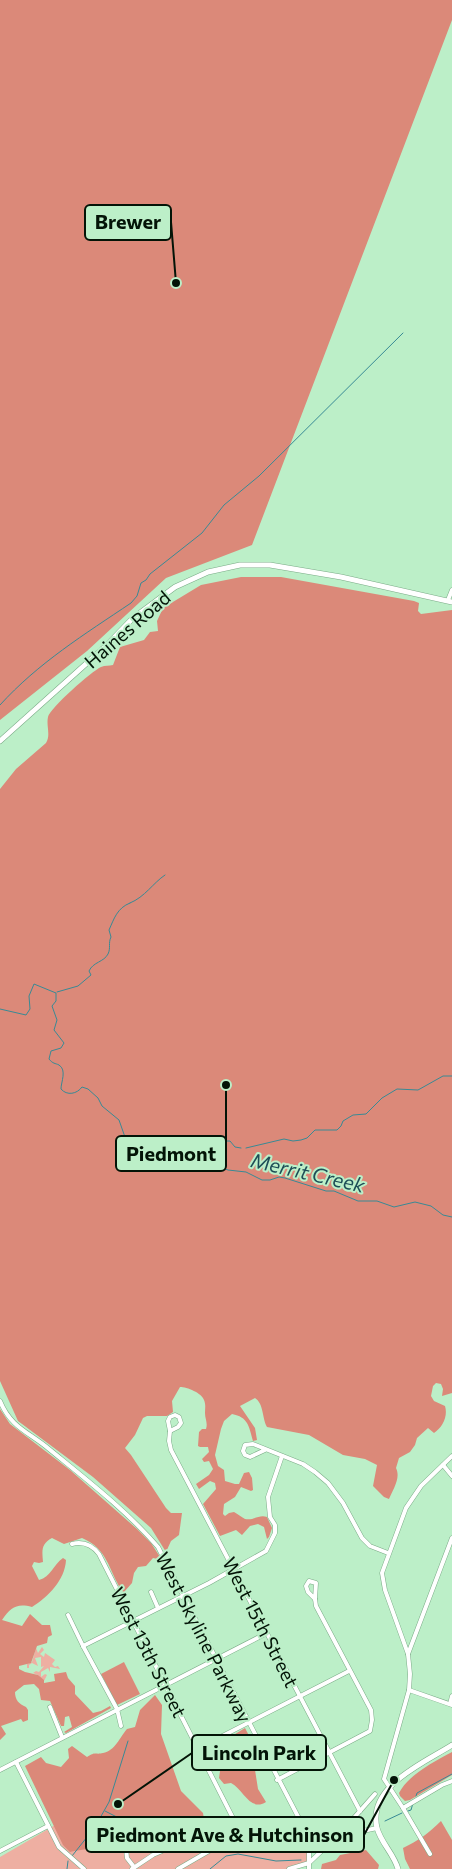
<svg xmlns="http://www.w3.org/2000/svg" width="452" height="1869" font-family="Commissioner,sans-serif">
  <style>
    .green { fill: #eeafa2 }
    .forest { fill: #db8979 }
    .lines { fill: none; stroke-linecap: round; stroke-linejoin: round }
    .stream { stroke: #388a95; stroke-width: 1 }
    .minor-casing { stroke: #7bab87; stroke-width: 5 }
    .major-casing { stroke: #7bab87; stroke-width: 6 }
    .minor { stroke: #fff; stroke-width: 4 }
    .major { stroke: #fff; stroke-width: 5 }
    .labels { text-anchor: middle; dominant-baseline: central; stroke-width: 4; stroke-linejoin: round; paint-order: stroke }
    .street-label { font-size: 19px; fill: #031407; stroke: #bcefc8 }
    .water-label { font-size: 20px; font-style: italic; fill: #1e4e57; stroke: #bcefc8 }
    .leader { fill: none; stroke: #031407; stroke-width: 2 }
    .callout-dot { fill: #031407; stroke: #bcefc8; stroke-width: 2 }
    .callout { fill: #bcefc8; stroke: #031407; stroke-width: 2 }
    .callout-label { font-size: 20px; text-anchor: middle; font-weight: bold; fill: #031407 }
  </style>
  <rect width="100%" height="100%" fill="#bcefc8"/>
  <!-- green -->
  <g class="green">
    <path d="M42,1647L44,1650L40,1654L44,1657L45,1653L55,1660L52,1664L55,1667L58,1666L60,1669L50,1667V1672L48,1668L41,1672V1677L45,1674L47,1675L44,1681L38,1675L33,1673L36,1671L39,1672L44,1666L41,1667V1657L35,1658L38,1666L32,1663L29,1665V1668H27V1664L32,1662L36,1648L38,1653Z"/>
    <path d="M131,1781L169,1849L184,1838L208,1831L224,1839L307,1836L309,1863L287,1869H0V1857Z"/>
  </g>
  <!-- forest -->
  <g class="forest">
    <path d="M0,0H452V20L252,545L166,578L87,651L0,720Z"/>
    <path d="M241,577H281L414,601L419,603L418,611L421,614L452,610V1393L442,1396L443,1389L441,1384L436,1383L433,1386L431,1396L434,1401L445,1406C448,1416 443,1427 434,1433L428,1428L417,1438L415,1445L410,1452L399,1458L396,1468C401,1478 393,1489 389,1499L384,1497L373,1486L377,1465L365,1459L343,1455L309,1435L267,1427C262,1418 264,1404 255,1398L240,1406L255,1428L257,1440L253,1441C249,1426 248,1417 232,1414L224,1421L221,1429L215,1455L218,1466L224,1470L225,1481L235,1484H239L244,1473L249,1472L252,1478L253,1490L251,1491L241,1487L235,1497L224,1504L223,1514L225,1516L229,1513L234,1512C238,1514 241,1517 245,1519C253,1521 259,1514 267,1517L272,1528L269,1537L267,1539L264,1527L258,1524L250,1526L242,1535L236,1530L220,1536L203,1504L216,1489L215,1483L210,1481L199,1489L196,1484L209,1475L213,1469L209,1461L204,1462L202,1459L209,1452L208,1447H200L198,1446L199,1432L202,1429H206C208,1423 205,1419 205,1413C205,1408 206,1405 204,1400C202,1393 187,1387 180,1387L172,1401L173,1412L167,1416H147L143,1418L135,1435L125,1448L131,1455L166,1508L171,1513H182L179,1535L171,1541L166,1552L151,1528L93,1477L18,1421L0,1381V789L16,769L46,743C51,735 46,726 48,717C50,708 92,671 101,667C105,665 109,666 113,665L120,647L144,640L150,632L158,631L157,621L163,608L201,585Z"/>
    <path d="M0,1409L10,1424L70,1470L137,1529L151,1543L162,1560L153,1558L146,1566L138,1567L134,1573L132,1583L124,1592L122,1591C108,1569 108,1549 82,1538L64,1544L52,1538C41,1544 42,1550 43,1562L39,1563L34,1562L32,1566L39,1580C51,1577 53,1565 63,1558L66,1560C65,1580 48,1597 32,1607C17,1603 11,1607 2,1620L22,1626L30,1614L42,1625H50L52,1635L48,1637L47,1643L37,1646L31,1663L19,1666V1669L25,1672L38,1675L44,1680V1683L55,1681L54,1674L66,1672L68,1678L75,1686V1694L93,1713L101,1711L110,1706L111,1708L66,1733L64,1732L72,1727L69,1716L65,1717L64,1726H61L50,1701L41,1700L39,1689L34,1684L24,1685L15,1692C15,1700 19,1704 26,1707L28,1710V1720L23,1722L21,1719L1,1726L6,1734L0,1740Z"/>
    <path d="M124,1662L140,1694L117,1705L101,1674Z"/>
    <path d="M155,1695L162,1705L161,1734L181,1791L203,1813L205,1825L173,1836L138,1828L134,1831C107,1828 113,1838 94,1846C87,1850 78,1850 70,1852L63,1845L25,1766L41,1757L46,1763L61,1767L69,1758L68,1749L72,1746L87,1757C96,1751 95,1755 103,1753C115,1751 120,1737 127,1729L135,1727L140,1710Z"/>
    <path d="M245,1728L260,1757V1764L255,1770L258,1789L266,1802C250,1812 244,1790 231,1783L224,1784L219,1778L221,1764L228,1755L227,1742L232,1736Z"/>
    <path d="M452,1752V1775L410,1800L405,1801L400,1796L399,1793C409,1774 434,1762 452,1752Z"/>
    <path d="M441,1821L452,1840V1869H410L405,1859L403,1848C418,1841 429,1833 441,1821Z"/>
    <path d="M366,1850L379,1865L378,1869H321L322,1864L336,1860L340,1855Z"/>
  </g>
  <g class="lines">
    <!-- stream -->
    <g class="stream">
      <path d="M0,705C38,663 85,634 131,603L137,596L141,583L146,580L150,574L202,533L224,505L259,476L403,333"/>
      <path d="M130,903C145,897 153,883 165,875"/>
      <path d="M57,992L78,986L91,975L89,971C93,962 104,962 108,954C111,948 108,943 111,937L109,930C114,919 117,908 130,903"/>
      <path d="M0,1009L26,1015L30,1009L29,996L34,984L56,993V1001L52,1006L57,1020L54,1030L64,1043L61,1048L51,1051L49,1059C53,1064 55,1063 59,1065C67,1070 61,1082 61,1089C67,1096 77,1094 82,1087L88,1089L98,1098L102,1106L119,1120L126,1140L140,1150L145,1157L155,1160L170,1158L196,1169L210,1165L217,1166L228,1170L246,1172L262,1180H270L279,1177L285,1178L326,1191H334L358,1201H377L394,1207L415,1202L431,1206L443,1215L452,1217"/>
      <path d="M246,1148L284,1139L293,1141L301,1140L307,1138L315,1130H337L341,1126L343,1121L353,1115L366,1114L382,1098L397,1089L418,1090L443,1076H452"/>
      <path d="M201,1168L199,1162L200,1158L208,1150L212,1151L227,1141H230L235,1147L241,1148"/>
      <path d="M416,1796L417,1793L452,1774"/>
      <path d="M105,1811L154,1836H173"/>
      <path d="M408,1811L411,1810L413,1803"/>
      <path d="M385,1821L402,1813"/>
      <path d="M72,1856L95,1827L109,1802L128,1741"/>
      <path d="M67,1869L68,1861"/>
      <path d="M210,1869L226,1856L238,1854L276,1861L301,1860"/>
    </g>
    <defs>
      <g id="minor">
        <path d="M448,600L452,590"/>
        <path d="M0,1401C11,1428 29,1432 49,1449C87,1480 126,1510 158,1547L305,1830L309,1852V1869"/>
        <path d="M175,1415L179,1417L181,1423L178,1427L170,1431L168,1421L170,1417Z"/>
        <path d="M170,1431L169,1441L171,1450L360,1811"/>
        <path d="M265,1450L250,1457L245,1455L243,1451L245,1445L253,1444L303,1464L315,1472L328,1483L343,1503L362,1538L370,1546L388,1553"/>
        <path d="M443,1465L452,1476"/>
        <path d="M72,1544C84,1541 92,1545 99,1554L240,1832"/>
        <path d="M309,1581L316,1583L315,1599L308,1592L306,1586Z"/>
        <path d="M151,1592L158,1608"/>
        <path d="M68,1615L83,1646L117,1709L121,1726"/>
        <path d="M83,1646L209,1583L266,1551L275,1533V1525L270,1517L268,1497L282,1456"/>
        <path d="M408,1654L452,1538"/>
        <path d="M409,1690L452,1705"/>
        <path d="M450,1704L452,1696"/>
        <path d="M50,1707L62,1737"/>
        <path d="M199,1748L349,1671"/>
        <path d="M16,1762L59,1847L84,1869"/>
        <path d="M0,1770L267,1633"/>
        <path d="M277,1780L370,1731L372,1720L371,1710L316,1606L315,1599"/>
        <path d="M403,1808L442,1785L452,1781"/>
        <path d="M352,1820L375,1794"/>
        <path d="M125,1838L127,1858L134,1867"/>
        <path d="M0,1851L48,1826"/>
        <path d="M430,1854L403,1808L384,1779L409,1690L410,1674L408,1654L385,1590L382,1573L406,1508L421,1486L452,1456"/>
        <path d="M132,1869L153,1855L176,1845L187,1836L208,1831L218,1837L224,1839"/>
        <path d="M178,1869L209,1851L224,1839L240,1832L301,1838L307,1836"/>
        <path d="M289,1869L309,1863L330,1843L344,1835L377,1828"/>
      </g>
      <g id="major">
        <path d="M0,741L107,645L132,619L175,587L208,572L240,565H270L341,577L452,602"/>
        <path d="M398,1869C394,1854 381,1843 377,1828C367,1786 424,1763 452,1745"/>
      </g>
    </defs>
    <!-- minor casing -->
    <use href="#minor" class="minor-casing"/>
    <!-- major casing -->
    <use href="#major" class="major-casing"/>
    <!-- minor -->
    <use href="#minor" class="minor"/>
    <!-- major -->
    <use href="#major" class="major"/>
  </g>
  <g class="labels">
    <!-- street labels -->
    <g class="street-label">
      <text transform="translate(127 629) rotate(-41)">Haines Road</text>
      <text transform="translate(261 1622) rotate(63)">West 15th Street</text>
      <text transform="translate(204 1637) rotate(63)">West Skyline Parkway</text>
      <text transform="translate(149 1652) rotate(63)">West 13th Street</text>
    </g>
    <!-- water labels -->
    <g class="water-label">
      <text transform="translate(308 1172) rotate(13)">Merrit Creek</text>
    </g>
  </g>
  <!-- callouts -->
  <path class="leader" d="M176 283L171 222M226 1085L226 1154M118 1804L192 1753M394 1780L364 1835"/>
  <g class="callout-dot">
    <circle cx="176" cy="283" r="5"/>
    <circle cx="226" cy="1085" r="5"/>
    <circle cx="118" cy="1804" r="5"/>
    <circle cx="394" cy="1780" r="5"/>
  </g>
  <g class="callout">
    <rect x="85" y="205" width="86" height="35" rx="5"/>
    <rect x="116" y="1136" width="110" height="35" rx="5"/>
    <rect x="192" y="1735" width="134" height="35" rx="5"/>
    <rect x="86" y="1817" width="278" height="35" rx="5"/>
  </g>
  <g class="callout-label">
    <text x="128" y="229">Brewer</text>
    <text x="171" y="1161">Piedmont</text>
    <text x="259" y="1760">Lincoln Park</text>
    <text x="225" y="1842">Piedmont Ave &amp; Hutchinson</text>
  </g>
</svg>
